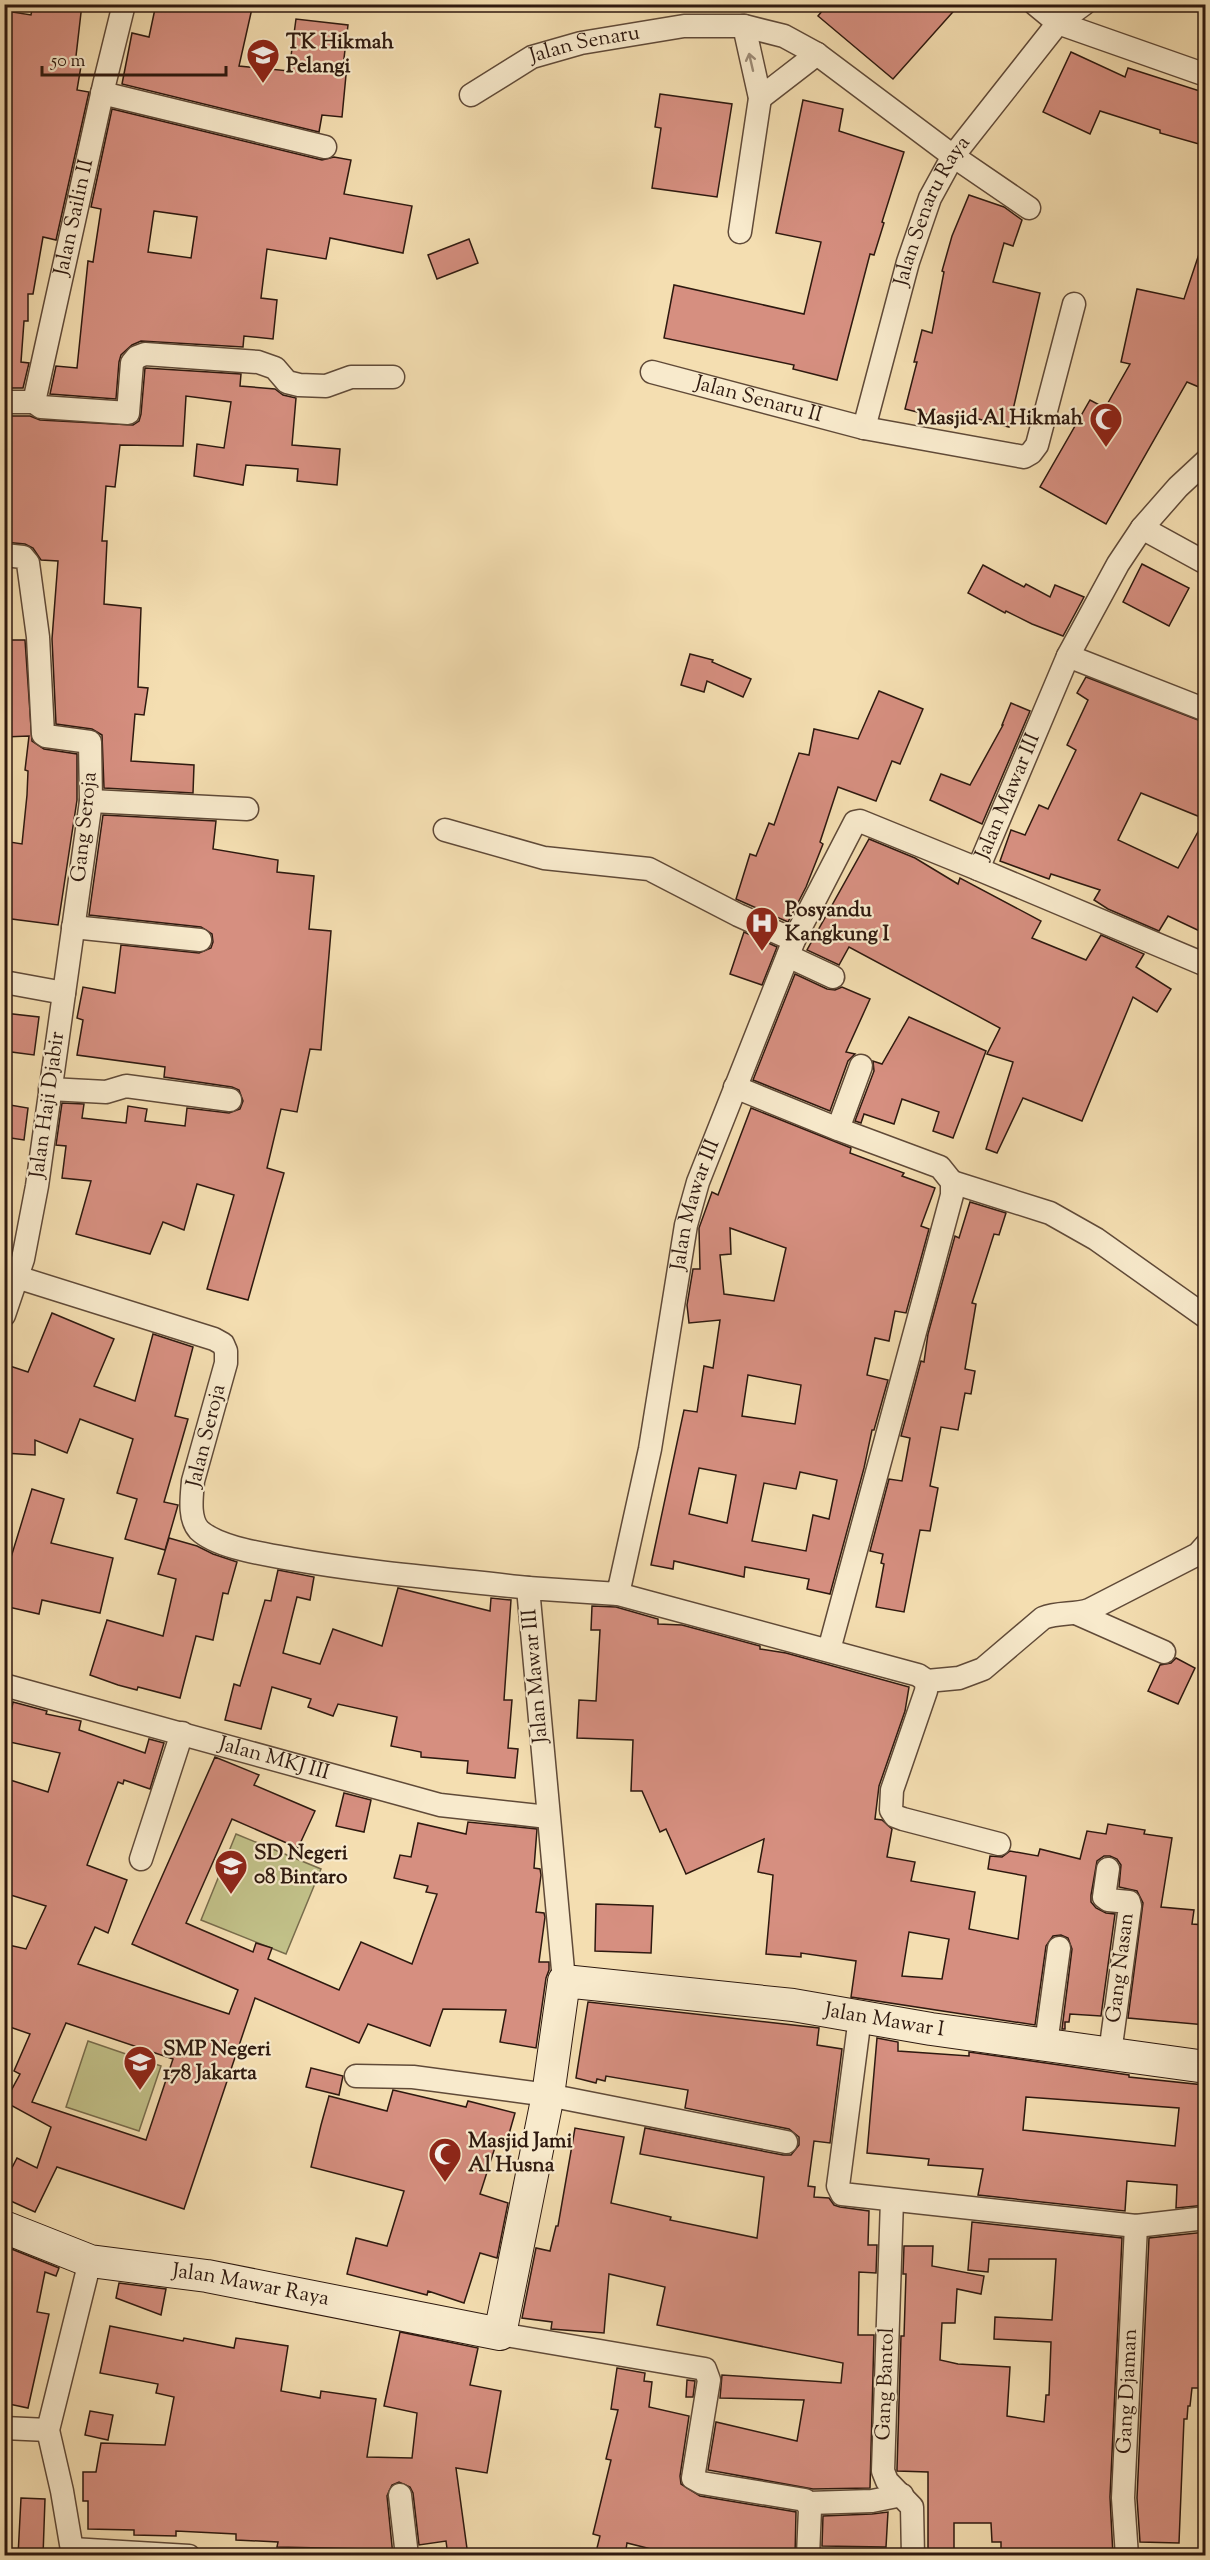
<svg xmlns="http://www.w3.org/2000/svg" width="1210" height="2560" font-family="'Sorts Mill Goudy',serif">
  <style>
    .green { fill: #c1c088; stroke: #786c4c; stroke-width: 1.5 }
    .building { fill: #d68f80; stroke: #2e190f; stroke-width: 1.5; fill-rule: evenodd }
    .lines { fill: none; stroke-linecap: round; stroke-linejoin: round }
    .street-casing { stroke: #604a38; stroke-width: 25 }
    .secondary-casing { stroke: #2e190f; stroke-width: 34 }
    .street { stroke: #f8eacc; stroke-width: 22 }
    .secondary { stroke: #f8eacc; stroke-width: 32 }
    .oneway { stroke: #9d8c77 }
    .labels { text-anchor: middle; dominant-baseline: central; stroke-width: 4.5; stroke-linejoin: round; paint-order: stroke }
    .poi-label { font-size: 21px; font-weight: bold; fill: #2e190f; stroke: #f8eacc; text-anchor: start }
    .street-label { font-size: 21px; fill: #2e190f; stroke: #f8eacc }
  </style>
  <rect width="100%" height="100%" fill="#f4deb1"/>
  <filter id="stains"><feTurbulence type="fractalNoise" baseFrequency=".00333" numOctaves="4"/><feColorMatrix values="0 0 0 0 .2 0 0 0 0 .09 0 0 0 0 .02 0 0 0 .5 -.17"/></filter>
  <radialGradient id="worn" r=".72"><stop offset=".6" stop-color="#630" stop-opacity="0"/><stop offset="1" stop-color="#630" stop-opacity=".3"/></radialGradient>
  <!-- green -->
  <g class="green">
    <path d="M236,1834L321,1869L286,1954L201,1920Z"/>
    <path d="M88,2041L161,2066L139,2131L66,2107Z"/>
  </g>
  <!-- building -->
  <g class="building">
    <path d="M33,4H82L75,65L81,66L77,90L89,92L56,240L43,237L33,294H28V321H24L21,362L29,363L23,388H4V22L6,11L31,15Z"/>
    <path d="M156,4H253L239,66L289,71L296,19L348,25L342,75H346L342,117L322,115L319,132L122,84L132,33L149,37Z"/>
    <path d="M828,4H960L893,79L818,16Z"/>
    <path d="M1071,52L1125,77L1128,68L1206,93V146L1160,133V130L1100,111L1090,134L1043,112Z"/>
    <path d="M660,94L732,104L717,197L652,188L661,128L655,127Z"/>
    <path d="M803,100L843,109L839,131L904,152L882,222L884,223L874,255L870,254L837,380L793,369L794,365L664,338L674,285L804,314L821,242L776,233Z"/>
    <path d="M112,109L322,160L334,157L351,160L344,194L412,206L403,253L330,238L326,259L267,249L261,298L277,300L273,339L244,336L243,347L141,341L132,345L121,355L119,362L116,399L50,394L56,366L77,368L88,261L93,262L101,209L91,207ZM154,211L197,217L191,258L148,252Z"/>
    <path d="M969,195L1004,207L1022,220L1013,246L1004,243L993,282L1040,293L1009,427L963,415L961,423L905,409L917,362H914L922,330L932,333L944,272L942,271L952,236Z"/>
    <path d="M469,239L478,263L437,279L428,255Z"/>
    <path d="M1202,245L1206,246V390L1187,382L1106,524L1040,487L1090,400L1105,408L1130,364L1121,362L1137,289L1184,299Z"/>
    <path d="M145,368L241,374L240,386L275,389L283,395L296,398L292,445L340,449L337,485L297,481L298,469L246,465L243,485L194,476L197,444L224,448L231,402L186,396L183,446L120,445L115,487L106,486L102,541H107L104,604L141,608L138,687L148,688L144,715L135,714L131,761L194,765L193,793L104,788L102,735L92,729L56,724L52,639L58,561L41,560L33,548L25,544L4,542V416H30L40,420L133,425L139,421L141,414Z"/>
    <path d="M1142,564L1189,588L1169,626L1123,602Z"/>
    <path d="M983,565L1024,587L1026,584L1050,597L1055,585L1084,597L1063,636L1032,624L1006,611L1005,613L968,593Z"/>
    <path d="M4,640H25L32,741L44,749L77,754V800L58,925L4,918V889L10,842L22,844L27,795L28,771L25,770L29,736L4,737Z"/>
    <path d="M690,654L713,660L712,662L751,679L743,697L707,681L704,692L681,685Z"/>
    <path d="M1086,677L1206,723V934L1168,916L1159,931L1108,909L1094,900L1100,890L1051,874L1049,879L1000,861L1011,830L1025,835L1039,805L1048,809L1076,750L1067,745L1088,700L1077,693ZM1141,793L1205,819L1178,868L1118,840Z"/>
    <path d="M879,691L923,709L900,764L892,761L876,801L838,787L820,842L823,844L806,887L788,922L736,899L750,854L756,856L769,823L774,825L799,753L809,755L814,729L858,739Z"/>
    <path d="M1011,703L1030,711L982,824L930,800L941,774L970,785L1003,725H1002Z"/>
    <path d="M103,815L216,821L213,849L278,860L277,872L314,876L309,929L331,931L321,1050L310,1049L297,1112L281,1109L267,1168L284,1173L248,1300L207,1289L234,1195L197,1184L184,1230L163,1222L150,1254L76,1234L91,1181L62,1178L66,1146L56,1145L62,1103L84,1104L82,1118L126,1123L128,1106L147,1109L145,1121L185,1126L187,1108L229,1113L240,1109L243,1101L239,1090L232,1087L164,1077L165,1067L77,1055L83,1020L77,1018L83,987L115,993L121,945L199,953L211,948L213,942L212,934L201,927L89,915Z"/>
    <path d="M869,839L915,858L958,884L960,878L1041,921L1032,938L1086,960L1101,935L1144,954L1136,967L1171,989L1157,1012L1133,997L1082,1121L1023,1098L997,1153L986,1149L1013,1062L987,1054L1000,1028L849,947L839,965L807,950Z"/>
    <path d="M744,932L777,947L762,985L730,974Z"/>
    <path d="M795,974L827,989L835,990L842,987L870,999L846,1052L855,1054L848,1061L830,1111L753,1080Z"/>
    <path d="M4,1013L39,1017L34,1055L4,1051Z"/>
    <path d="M909,1017L986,1051L953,1138L933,1131L939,1112L902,1099L894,1124L864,1114L861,1123L855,1121L874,1071L873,1061L882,1064Z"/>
    <path d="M4,1104L28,1108L24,1140L4,1137Z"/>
    <path d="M751,1108L851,1148L850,1153L904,1173L902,1176L935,1188L921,1226L929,1229L906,1313L895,1311L889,1341L875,1338L867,1375L888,1380L874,1430H872L864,1468L830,1594L807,1589L809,1579L745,1567L744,1577L674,1561L673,1569L651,1565L684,1410L697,1412L704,1366L713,1368L720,1320L689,1323L687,1305L693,1269H700L699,1228L712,1192L718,1195ZM730,1228L786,1248L774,1301L724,1294L720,1255L731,1254ZM748,1375L801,1385L795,1424L742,1416ZM699,1468L736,1475L727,1523L689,1514ZM800,1472L837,1480L829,1519L813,1515L806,1551L752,1541L764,1483L796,1489Z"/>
    <path d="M970,1202L1006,1213L999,1235L994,1234L972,1303L976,1304L965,1369L975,1371L971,1394L965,1393L958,1430L941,1427L930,1486L938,1488L930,1531L920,1530L904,1612L876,1607L884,1564L881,1563L883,1554L870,1551L889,1479L902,1481L910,1438L901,1436L921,1361L924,1362L928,1334L955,1236L959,1238Z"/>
    <path d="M52,1313L114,1339L94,1386L135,1401L153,1334L193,1347L175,1416L188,1419L164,1502L178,1505L165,1550L125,1539L137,1499L117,1493L133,1439L80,1419L67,1453L35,1440V1455L4,1453V1364L28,1372Z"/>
    <path d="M32,1489L64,1499L51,1543L113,1558L100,1613L42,1600L39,1614L4,1606V1580Z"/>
    <path d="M169,1538L197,1546L213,1554L237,1562L228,1594L223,1593L213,1640L196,1636L180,1698L138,1687L137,1690L118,1685L90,1675L107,1620L163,1636L176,1579L158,1574Z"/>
    <path d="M278,1570L314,1577L310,1600L297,1597L283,1653L320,1664L333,1629L382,1646L398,1588L490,1611L491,1598L511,1600L504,1700H512L508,1748L518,1749L515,1778L467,1773L468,1761L421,1757V1752L391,1746L397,1717L338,1704L333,1716L308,1707L311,1699L272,1687L261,1729L225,1720L234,1684L240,1686L265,1600L271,1601Z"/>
    <path d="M592,1606L616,1607L658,1619V1624L682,1625L760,1646V1649L786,1653L909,1687L905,1711L879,1786L875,1819L882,1820L892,1829L887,1857L915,1862L911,1881L975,1892L969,1929L1018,1939L1026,1876L988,1869L990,1856L1002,1857L1010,1851L1038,1856L1040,1849L1080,1859L1087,1831L1106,1834L1108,1824L1145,1830L1144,1834L1172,1838L1161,1907L1194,1910L1192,1924L1206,1925V2025L1128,2018L1143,1903L1137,1891L1119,1887L1121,1865L1117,1859L1110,1856H1104L1097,1861L1091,1895V1902L1096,1908L1106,1913L1115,1914L1101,2016L1070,2014L1069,2022H1065V2029H1062L1072,1949L1068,1938L1061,1935L1053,1936L1046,1946L1035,2025L851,1997L856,1961L801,1953V1957L766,1954L773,1875L758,1872L764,1839L686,1874L666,1829L660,1832L642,1791H631L633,1740L577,1738L579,1700L596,1701L600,1630H591ZM909,1932L949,1939L942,1979L902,1976Z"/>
    <path d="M1176,1658L1195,1668L1178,1704L1148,1691L1160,1665L1171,1663Z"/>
    <path d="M13,1702L47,1711L46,1714L81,1721L79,1730L145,1753L149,1739L164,1743L150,1789L124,1780L123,1784L118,1782L87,1865L127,1880L108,1933L95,1927L78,1964L229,2014L238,1990L132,1944L215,1757L259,1775L254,1785L315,1811L298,1848L232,1819L186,1923L253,1952L256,1943L272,1948L268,1959L339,1990L361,1942L412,1964L437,1894L426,1892L428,1886L394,1878L400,1855L411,1857L418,1823L466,1834L468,1822L537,1829L534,1868L540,1869L541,1875L536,1912L544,1913L545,1917L539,1962H549V1970L546,1978L536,2048L500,2042L506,2010L443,2009L430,2046L368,2024L359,2043L255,1998L184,2209L57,2167L35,2212L4,2198V2183L17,2158L37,2168L51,2127L5,2102L20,2074L14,2071L30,2034L4,2025V1944L26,1949L46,1906L4,1893V1778L48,1792L60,1753L5,1741ZM66,2023L173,2059L146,2140L32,2102Z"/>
    <path d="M344,1793L371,1800L364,1832L336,1826Z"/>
    <path d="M596,1904L653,1906L651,1953L595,1951Z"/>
    <path d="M588,2002L819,2028L817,2045L842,2049L830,2143L814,2141L808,2186L815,2187L814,2197L829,2198L834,2205L840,2207L869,2211L868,2245H877L876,2273L859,2272L858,2335H874L870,2488L813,2489L708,2470L716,2422L797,2441L804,2400L720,2398L722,2375L841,2383L843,2363L657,2325L665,2287L609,2274L604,2333L551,2329L552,2322L522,2318L536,2248L550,2251L556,2226H558L575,2128L624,2137L611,2203L671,2217L670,2220L757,2238L764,2177L640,2154L645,2128L783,2155H791L799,2145V2137L789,2129L685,2108L688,2090L606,2076L605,2081L597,2079L596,2083L576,2078Z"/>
    <path d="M877,2038L898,2042V2051L969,2056V2052L1129,2075V2077L1204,2085L1201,2111H1206V2205L1176,2208L1177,2185L1127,2181L1125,2211L978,2195L983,2169L928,2165L929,2159L867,2153ZM1026,2097L1179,2108L1175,2146L1023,2130Z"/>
    <path d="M311,2068L343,2076L339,2095L306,2087Z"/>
    <path d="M393,2090L466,2107L468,2101L515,2113L507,2141L498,2138L480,2194L508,2203L497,2258L480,2253L464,2303L428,2291L427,2295L347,2274L356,2238L387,2246L404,2191L311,2167L321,2125L329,2096L387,2111Z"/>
    <path d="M972,2222L1122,2238L1110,2497L1113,2556H1001V2542H992L991,2523H954V2556H928V2472L897,2471V2469L901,2336H904L906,2274H903L904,2246H933L932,2266L984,2276L981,2294L957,2289L955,2323H942L940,2360L958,2364L1010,2367L1007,2416L1044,2422L1046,2395H1049L1051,2342L994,2339L995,2317L1052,2320L1056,2259H989L988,2272L968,2270Z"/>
    <path d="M1206,2232V2322L1202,2388H1192L1190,2406H1188L1187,2419H1184L1179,2543L1140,2542L1137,2498L1149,2238Z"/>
    <path d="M9,2248L59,2268L56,2276L45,2272L37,2312L49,2314L28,2408L4,2403V2260Z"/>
    <path d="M119,2283L166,2289L161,2315L116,2298Z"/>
    <path d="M110,2326L183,2341L184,2338L234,2348L236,2338L288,2346L281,2391L320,2398L321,2391L376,2399L367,2457L412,2458L417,2413L384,2406L400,2332L478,2348L470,2385L501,2391L487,2473L456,2468L468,2556H448L446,2541L419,2545L413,2493L410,2487L399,2482L392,2485L387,2496L393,2556H370L369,2549L277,2547L278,2542L236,2540V2534L176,2531V2536L134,2535V2530L88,2529V2501H83V2472H96L101,2443L165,2445L174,2397L156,2393L158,2384L100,2373Z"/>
    <path d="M617,2368L645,2373L644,2381L652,2382L649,2407L689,2416L680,2476L681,2484L700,2496L796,2512L795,2556H679L627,2543L625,2556H595L600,2536L593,2534L611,2460L606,2459L618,2410L611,2409Z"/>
    <path d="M687,2380L695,2381L693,2397H686Z"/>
    <path d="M90,2411L113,2415L108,2440L85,2435Z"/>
    <path d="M21,2498L45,2499L43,2556H18Z"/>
    <path d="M888,2512L886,2547L822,2546L823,2516L872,2514Z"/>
  </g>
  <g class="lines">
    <defs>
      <g id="street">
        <path d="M1035,4L1058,23L1206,75"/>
        <path d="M102,93L325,147"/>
        <path id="s1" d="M471,95L532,57L581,43L684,26H744L784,36L817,54L953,156L1029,208"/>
        <path d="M760,98L817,54"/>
        <path d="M740,232L760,98L744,26"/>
        <path id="s2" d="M652,372L864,428L1024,457L1031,453L1037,445L1074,304"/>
        <path id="s3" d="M4,402H34L104,85L124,4"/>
        <path d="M34,402L41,407L128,413L132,363L137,357L145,354L258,362L275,368L287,382L299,385L326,386L351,377H393"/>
        <path id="s4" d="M864,428L908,262L930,198L953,156L1058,23L1084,4"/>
        <path d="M1142,528L1206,563"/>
        <path d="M4,555L23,557L28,563L38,637L43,734L46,736L90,742L91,801L37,1186L23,1259L4,1315"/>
        <path d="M1068,656L1206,710"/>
        <path d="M91,801L247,809"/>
        <path d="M445,830L544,858L649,869L738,915L794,940"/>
        <path d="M978,869L1206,965"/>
        <path d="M73,927L200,940"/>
        <path d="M788,956L833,977"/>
        <path d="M4,982L64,993"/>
        <path d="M735,1087L838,1129L940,1167L952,1182V1195L829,1650"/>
        <path d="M50,1089L106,1092L126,1086L230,1100"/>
        <path d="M838,1129L861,1066"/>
        <path d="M952,1182L1050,1213L1096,1239L1206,1317"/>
        <path d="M4,1273L214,1339L223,1344L226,1351V1363L193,1481C192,1495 188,1518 199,1530C218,1548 265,1554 291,1559C369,1573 449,1579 528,1588"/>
        <path d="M618,1594L918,1675L927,1681L959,1678L983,1669L1043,1618C1058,1612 1074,1615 1089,1610L1198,1554L1206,1545"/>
        <path d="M1078,1614L1164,1652"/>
        <path d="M927,1681L926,1691L892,1790L891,1810L895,1816L903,1819L999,1844"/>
        <path id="s5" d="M4,1685L440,1805L548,1817"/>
        <path d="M141,1859L182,1733"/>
        <path d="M1108,1869L1104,1897L1108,1900L1129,1902L1130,1906L1110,2053"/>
        <path id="s6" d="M564,1981L528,1588L618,1594L650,1449L686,1225L698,1182L794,940L855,822L860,821L978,869L1068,656L1118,564L1142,528L1178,487L1206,461"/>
        <path d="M860,2017L840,2171L838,2186L842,2194L1136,2226L1206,2218"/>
        <path d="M1046,2044L1059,1948"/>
        <path d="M356,2076L413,2077L548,2095L786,2142"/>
        <path d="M892,2200L883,2471L887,2481L912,2507L913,2556"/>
        <path d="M500,2334L705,2369L709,2380L693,2478L702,2483L805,2500L810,2509L808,2556"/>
        <path d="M4,2428L48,2430"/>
        <path d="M400,2495L407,2556"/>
        <path d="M809,2503L872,2501L902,2495"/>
        <path d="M72,2549L189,2556"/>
        <path d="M73,2556L62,2491L48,2430L90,2261"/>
        <path id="s7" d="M1127,2556L1123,2498L1136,2226"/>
      </g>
      <g id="secondary">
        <path id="s8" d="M4,2227L90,2261L207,2276L500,2334L548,2095L564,1981L793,2005L931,2029L1206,2067"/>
      </g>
    </defs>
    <!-- street casing -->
    <use href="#street" class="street-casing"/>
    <!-- secondary casing -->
    <use href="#secondary" class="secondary-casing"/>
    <!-- street -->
    <use href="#street" class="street"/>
    <!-- secondary -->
    <use href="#secondary" class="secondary"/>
  </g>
  <!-- one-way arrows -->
  <defs><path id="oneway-shaft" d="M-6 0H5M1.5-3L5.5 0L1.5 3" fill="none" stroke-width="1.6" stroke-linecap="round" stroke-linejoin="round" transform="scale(1.5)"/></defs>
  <use class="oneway" href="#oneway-shaft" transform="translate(751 62) rotate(-103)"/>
  <!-- icons -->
  <defs>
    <symbol id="school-pin" viewBox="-11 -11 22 30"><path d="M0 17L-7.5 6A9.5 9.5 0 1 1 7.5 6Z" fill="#8f2418" stroke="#f8eacc"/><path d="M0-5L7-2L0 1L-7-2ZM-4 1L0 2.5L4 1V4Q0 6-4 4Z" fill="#fff"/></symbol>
    <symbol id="mosque-pin" viewBox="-11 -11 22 30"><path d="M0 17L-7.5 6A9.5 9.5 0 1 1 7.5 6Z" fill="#8f2418" stroke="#f8eacc"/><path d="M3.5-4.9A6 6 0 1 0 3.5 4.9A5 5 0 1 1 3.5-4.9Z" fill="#fff"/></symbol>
    <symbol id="hospital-pin" viewBox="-11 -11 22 30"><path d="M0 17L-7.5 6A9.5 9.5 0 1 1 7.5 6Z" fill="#8f2418" stroke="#f8eacc"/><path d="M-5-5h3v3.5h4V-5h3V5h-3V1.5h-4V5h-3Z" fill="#fff"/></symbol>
  </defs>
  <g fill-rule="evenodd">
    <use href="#school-pin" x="244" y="36" width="38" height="52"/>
    <use href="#mosque-pin" x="1087" y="400" width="38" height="52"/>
    <use href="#hospital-pin" x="743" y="904" width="38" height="52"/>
    <use href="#school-pin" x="212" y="1847" width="38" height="52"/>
    <use href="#school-pin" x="121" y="2043" width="38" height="52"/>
    <use href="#mosque-pin" x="426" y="2135" width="38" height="52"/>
  </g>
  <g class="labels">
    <!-- poi labels -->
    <g class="poi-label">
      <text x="286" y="43">TK Hikmah<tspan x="286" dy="24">Pelangi</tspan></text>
      <text x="1083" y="419" text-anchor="end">Masjid Al Hikmah</text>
      <text x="785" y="911">Posyandu<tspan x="785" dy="24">Kangkung I</tspan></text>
      <text x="254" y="1854">SD Negeri<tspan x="254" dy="24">08 Bintaro</tspan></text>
      <text x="163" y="2050">SMP Negeri<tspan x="163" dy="24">178 Jakarta</tspan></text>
      <text x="468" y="2142">Masjid Jami<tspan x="468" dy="24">Al Husna</tspan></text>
    </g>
    <!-- street labels -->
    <g class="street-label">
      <text stroke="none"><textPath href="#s1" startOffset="126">Jalan Senaru</textPath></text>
      <text stroke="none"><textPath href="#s4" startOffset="228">Jalan Senaru Raya</textPath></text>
      <text stroke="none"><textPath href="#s3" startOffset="219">Jalan Sailin II</textPath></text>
      <text stroke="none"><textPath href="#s2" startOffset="110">Jalan Senaru II</textPath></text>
      <text stroke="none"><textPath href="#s6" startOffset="1509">Jalan Mawar III</textPath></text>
      <text transform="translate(85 827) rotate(-84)">Gang Seroja</text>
      <text transform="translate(48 1105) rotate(-82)">Jalan Haji Djabir</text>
      <text stroke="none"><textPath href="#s6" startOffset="882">Jalan Mawar III</textPath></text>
      <text transform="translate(207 1436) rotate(-76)">Jalan Seroja</text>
      <text transform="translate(536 1676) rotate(-95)">Jalan Mawar III</text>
      <text stroke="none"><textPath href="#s5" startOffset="280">Jalan MKJ III</textPath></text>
      <text transform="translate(1121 1968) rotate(-83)">Gang Nasan</text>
      <text stroke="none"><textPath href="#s8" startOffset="1191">Jalan Mawar I</textPath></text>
      <text stroke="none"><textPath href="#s8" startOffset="255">Jalan Mawar Raya</textPath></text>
      <text transform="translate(886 2384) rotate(-88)">Gang Bantol</text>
      <text stroke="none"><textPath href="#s7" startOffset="165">Gang Djaman</textPath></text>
    </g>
  </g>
  <!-- margin -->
  <rect width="1210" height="2560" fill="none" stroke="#f4deb1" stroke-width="24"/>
  <rect x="6" y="6" width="1198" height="2548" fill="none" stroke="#2e190f" stroke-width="3"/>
  <rect x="12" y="12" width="1186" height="2536" fill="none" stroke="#2e190f" stroke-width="1.5"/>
  <!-- scale -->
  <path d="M42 66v9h184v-9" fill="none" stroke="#2e190f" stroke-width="3"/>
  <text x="51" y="66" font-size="18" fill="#2e190f" stroke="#f8eacc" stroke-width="4.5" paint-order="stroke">50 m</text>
  <rect width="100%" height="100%" filter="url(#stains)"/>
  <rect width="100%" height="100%" fill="url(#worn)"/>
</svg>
